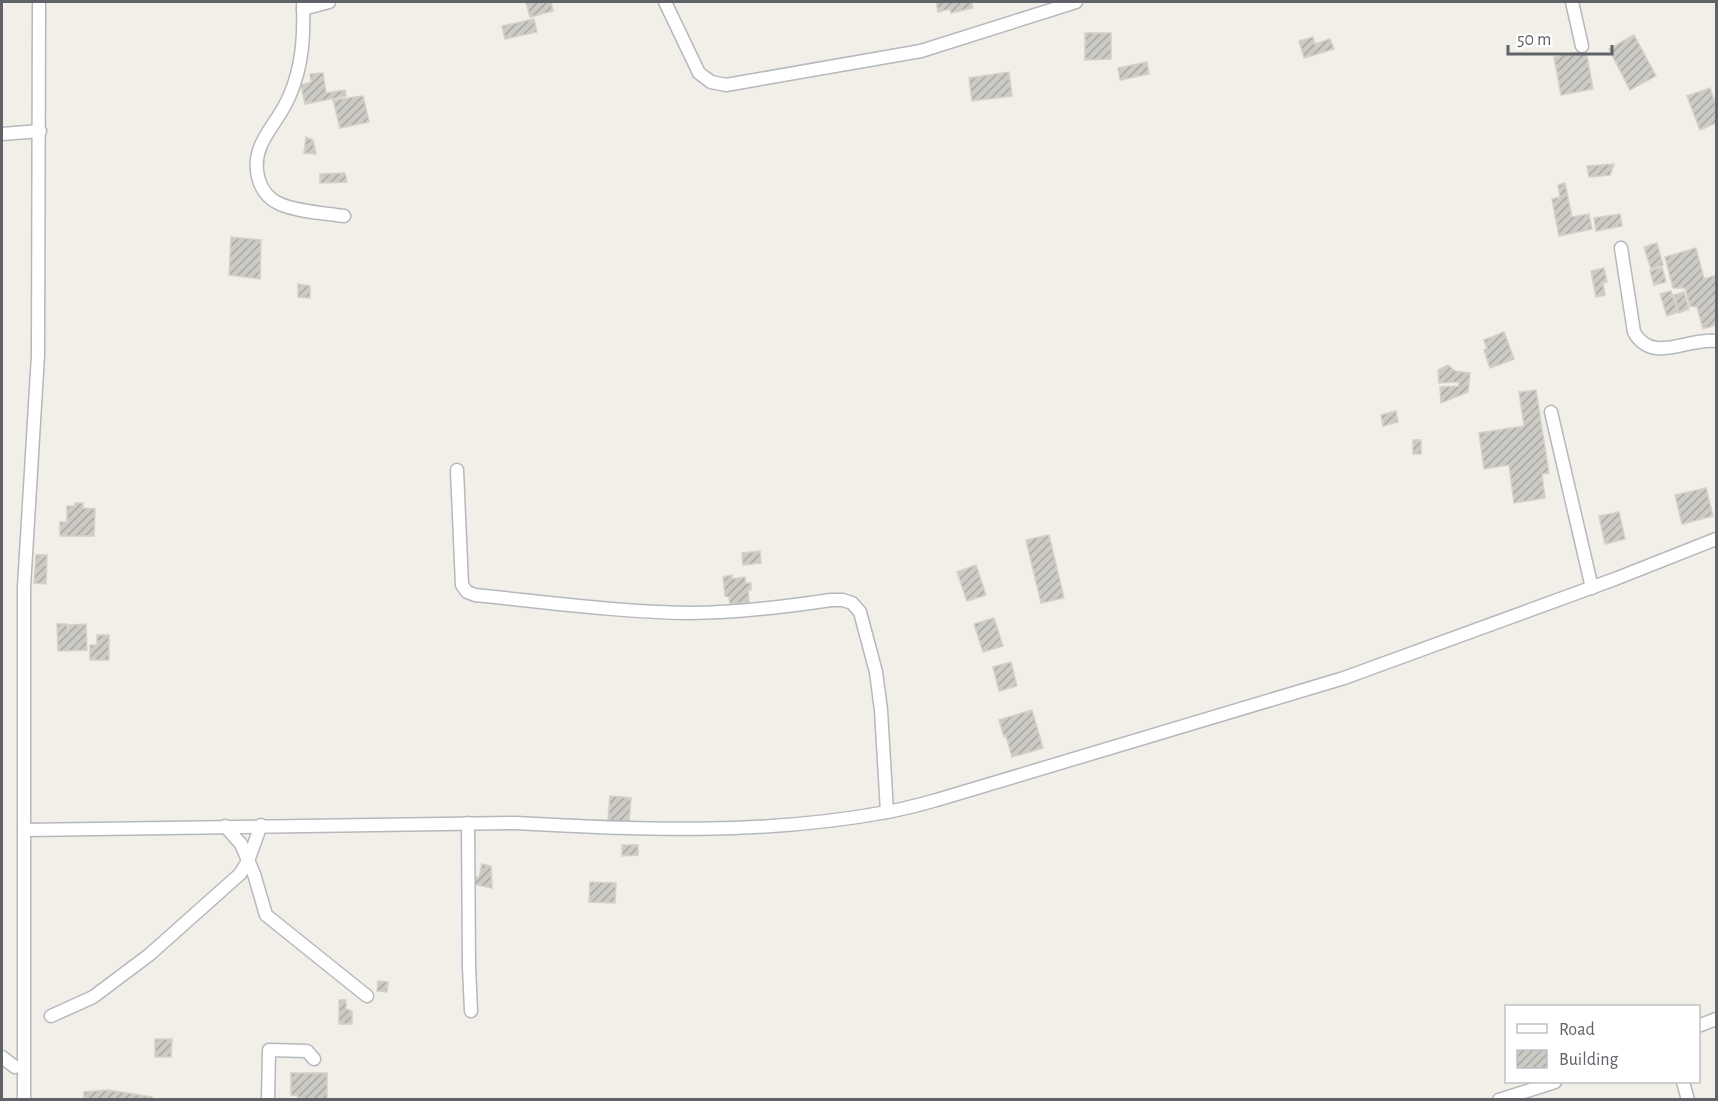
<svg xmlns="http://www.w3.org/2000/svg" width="1718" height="1101" font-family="'Alegreya Sans',sans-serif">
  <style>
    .building { fill: url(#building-hatch); stroke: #d6d1c6; stroke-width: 1.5 }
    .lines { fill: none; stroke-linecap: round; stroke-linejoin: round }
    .minor-casing { stroke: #b5b8bc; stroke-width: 15 }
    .minor { stroke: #fff; stroke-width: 12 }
  </style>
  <defs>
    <pattern id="building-hatch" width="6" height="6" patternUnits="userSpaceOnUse" patternTransform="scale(1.5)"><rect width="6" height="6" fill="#cccac5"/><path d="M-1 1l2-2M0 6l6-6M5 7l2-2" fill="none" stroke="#a9a8a4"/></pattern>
  </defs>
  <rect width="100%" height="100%" fill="#f1efe8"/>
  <!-- building -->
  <g class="building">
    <path d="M526,2H551L553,11L530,17Z"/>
    <path d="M936,2H971L973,8L951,13L950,9L938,12Z"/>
    <path d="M534,19L537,32L505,39L502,26Z"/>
    <path d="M1085,33H1111V59L1085,60Z"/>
    <path d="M1634,35L1656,76L1630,90L1609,49Z"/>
    <path d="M1313,37L1315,44L1330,39L1334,49L1304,58L1299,41Z"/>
    <path d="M1586,51L1593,89L1561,95L1554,57Z"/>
    <path d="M1147,62L1149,74L1120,80L1118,68Z"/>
    <path d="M1009,72L1012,96L972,101L969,78Z"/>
    <path d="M323,73L326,93L345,90L346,96L305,104L301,85L311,82L310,74Z"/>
    <path d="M1710,88L1716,105V123L1700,130L1687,96Z"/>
    <path d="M363,96L369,122L340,128L333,100Z"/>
    <path d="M306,137L313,140L316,154L304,153Z"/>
    <path d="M1614,164L1610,175L1589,177L1587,166Z"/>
    <path d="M345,173L347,182L320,183V174Z"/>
    <path d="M1565,183L1572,217L1589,214L1592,229L1559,236L1552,199L1560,197L1558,185Z"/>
    <path d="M1620,214L1622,226L1596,231L1594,218Z"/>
    <path d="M231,237L261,240L260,279L229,275Z"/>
    <path d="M1657,243L1663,265L1651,269L1644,247Z"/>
    <path d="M1696,248L1704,279L1716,275V325L1703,329L1697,307L1690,306L1685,288H1673L1665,257Z"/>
    <path d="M1662,267L1666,282L1654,285L1650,271Z"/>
    <path d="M1604,268L1607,282L1603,283L1605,295L1596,297L1591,271Z"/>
    <path d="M298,284L310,286V298L298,297Z"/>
    <path d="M1671,291L1678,312L1667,316L1660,294Z"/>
    <path d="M1684,292L1689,309L1679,313L1674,295Z"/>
    <path d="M1504,332L1514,359L1490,368L1484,350L1487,349L1484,340Z"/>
    <path d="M1448,365L1455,371L1470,373L1468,392L1441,403L1440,387L1459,386V382L1439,383L1438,370Z"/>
    <path d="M1536,390L1549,473L1542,474L1545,498L1514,503L1509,465L1484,469L1479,433L1524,426L1519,392Z"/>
    <path d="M1396,411L1398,422L1383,426L1381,415Z"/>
    <rect x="1413" y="440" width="8" height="14"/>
    <path d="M1706,488L1713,516L1682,524L1675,495Z"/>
    <path d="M75,503H83V508L95,509L94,536H60V522H67V506H75Z"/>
    <path d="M1619,512L1625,539L1605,544L1599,516Z"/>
    <path d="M1049,535L1064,598L1041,603L1026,540Z"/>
    <path d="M760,551L761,563L743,565L742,553Z"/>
    <path d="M36,555H47L46,584L34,583Z"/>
    <path d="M976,565L986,595L967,601L957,572Z"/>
    <path d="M732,575V579L745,577L746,583H751V590H748L749,602L730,604L729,597L725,596L723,577Z"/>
    <path d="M994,618L1003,646L983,652L974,624Z"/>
    <path d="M57,624H67L68,633L69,625L86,624L87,650L58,651Z"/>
    <path d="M97,635H109V660H90V645H97Z"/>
    <path d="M1011,662L1017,686L999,691L993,667Z"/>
    <path d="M1032,710L1043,748L1012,757L1006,736L1004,737L999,720Z"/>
    <path d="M610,796L631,798L629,822L608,820Z"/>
    <path d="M622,845H638V855L622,856Z"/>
    <path d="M482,864L491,866L492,888L473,884L475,877H479Z"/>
    <path d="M590,882L616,883L615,903L589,902Z"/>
    <path d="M378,981L388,982L387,992L377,991Z"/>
    <path d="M339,1000H346V1009L352,1011V1024H339Z"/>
    <path d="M155,1039H172L171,1057H155Z"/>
    <path d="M291,1073H327V1099L298,1100V1096L291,1095Z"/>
    <path d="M108,1090L152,1097V1100H84V1092Z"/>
  </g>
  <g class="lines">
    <defs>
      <g id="minor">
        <path d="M303,2C304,35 303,66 289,97C282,114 268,129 261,145C252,166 257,194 280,204C299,212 324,213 344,216"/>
        <path d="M665,2L699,73L711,82L726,85L921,51L1076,2"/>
        <path d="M1572,2L1582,46"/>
        <path d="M303,9L329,2"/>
        <path d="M2,134L40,131"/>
        <path d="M1621,248L1634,332C1652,365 1688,337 1716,341"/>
        <path d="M1551,412L1592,588"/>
        <path d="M457,470L462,585L467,592L475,595C546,602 618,612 690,613C737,613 784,607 831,600H843L852,603L860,612L876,672L881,710L887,812"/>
        <path d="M468,823L469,967L471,1011"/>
        <path d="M225,826L241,844L254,874L266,915L367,996"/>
        <path d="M24,830L515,823C638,830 764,835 887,812C905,809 922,804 940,799L1344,678L1615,579L1716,539"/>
        <path d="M51,1016L93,997L149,955L240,874L248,861L261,825"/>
        <path d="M1698,1026L1716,1019"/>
        <path d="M2,1057L15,1067"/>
        <path d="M1683,1082L1688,1100"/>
        <path d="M24,1100V587L38,355L39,2"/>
        <path d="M268,1100L269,1050L307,1051L314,1059"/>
        <path d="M1499,1100L1555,1082"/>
      </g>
    </defs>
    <!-- minor casing -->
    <use href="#minor" class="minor-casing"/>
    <!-- minor -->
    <use href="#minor" class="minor"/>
  </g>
  <!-- border -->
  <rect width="1718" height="1101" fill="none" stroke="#5f6368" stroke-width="6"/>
  <!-- legend -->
  <rect x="1505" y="1005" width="195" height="78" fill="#ffffff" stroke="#bfc1c3" stroke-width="1.5"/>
  <rect x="1517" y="1024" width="30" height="9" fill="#ffffff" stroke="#bfc1c3" stroke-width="1.5"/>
  <text x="1559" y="1035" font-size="18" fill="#5f6368">Road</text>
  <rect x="1517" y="1050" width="30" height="18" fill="url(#building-hatch)" stroke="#bfc1c3" stroke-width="1.5"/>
  <text x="1559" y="1065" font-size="18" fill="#5f6368">Building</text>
  <!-- scale -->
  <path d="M1508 45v9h104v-9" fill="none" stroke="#5f6368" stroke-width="3"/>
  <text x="1517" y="45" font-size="18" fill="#5f6368" stroke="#ffffff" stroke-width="4.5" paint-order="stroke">50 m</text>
</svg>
